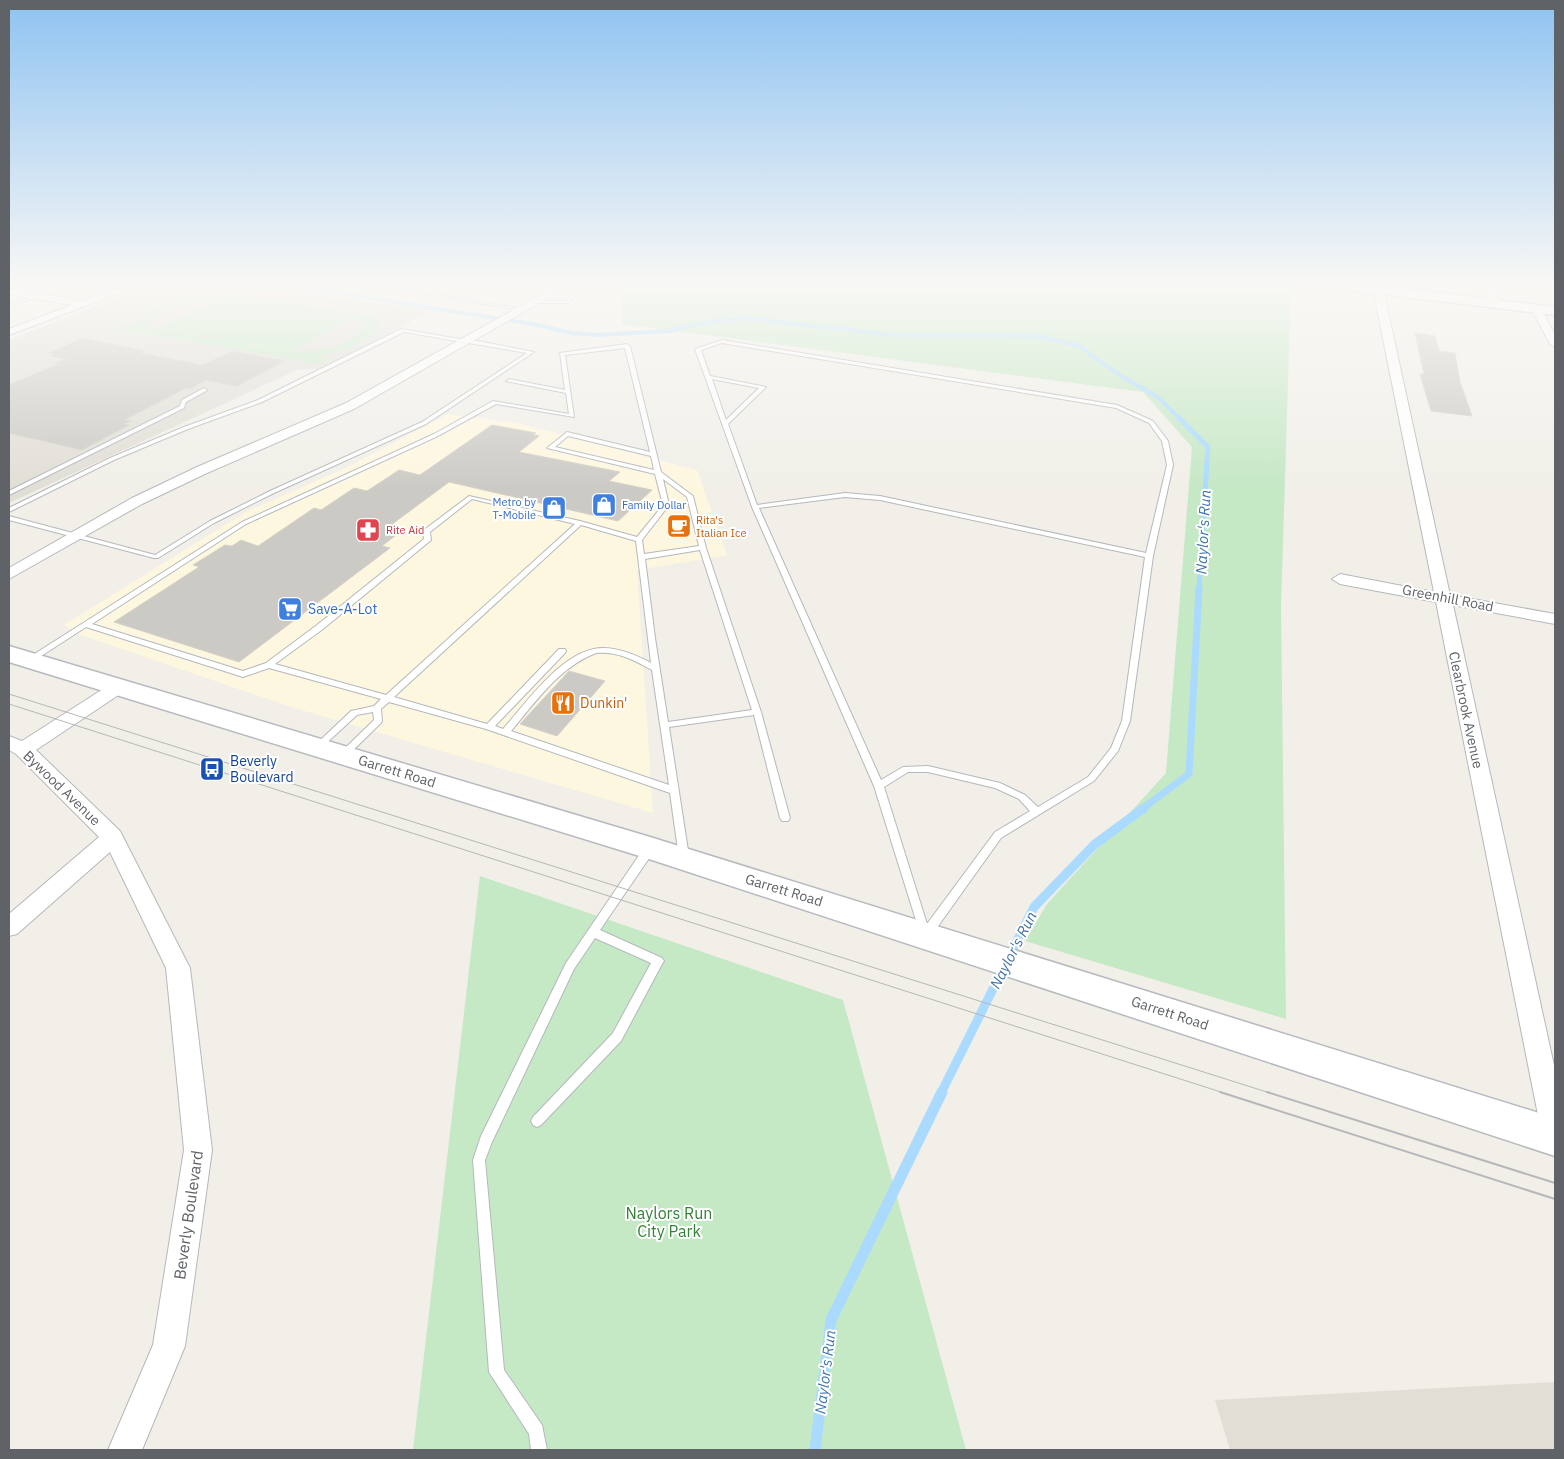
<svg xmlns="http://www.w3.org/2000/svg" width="1564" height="1459" font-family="'IBM Plex Sans',sans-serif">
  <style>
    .commercial { fill: #fef7e0 }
    .education { fill: #e1ded6 }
    .green { fill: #c5e8c5; fill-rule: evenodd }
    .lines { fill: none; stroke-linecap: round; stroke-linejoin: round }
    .stream-far4 { stroke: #aadaff; stroke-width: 4 }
    .stream-far3 { stroke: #aadaff; stroke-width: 5 }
    .stream-far2 { stroke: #aadaff; stroke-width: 7 }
    .stream-far1 { stroke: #aadaff; stroke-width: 9 }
    .stream { stroke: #aadaff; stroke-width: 11 }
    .building { fill: #cccac5; stroke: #d6d1c6 }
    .service-casing { stroke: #b5b8bc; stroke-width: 2 }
    .minor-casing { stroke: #b5b8bc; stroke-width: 2 }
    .secondary-casing { stroke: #b6babf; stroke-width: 3 }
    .service { fill: #fff; fill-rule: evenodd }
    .minor { fill: #fff; fill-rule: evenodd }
    .secondary { fill: #fff; fill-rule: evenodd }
    .tram-far1 { stroke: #b6b7b8; stroke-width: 1 }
    .tram { stroke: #b6b7b8; stroke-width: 2 }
    .labels { text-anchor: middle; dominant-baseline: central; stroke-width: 4; stroke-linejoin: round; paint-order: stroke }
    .far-shop-label { font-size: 11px; fill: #366cbe; stroke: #fff; text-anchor: end }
    .far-food-label { font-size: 11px; fill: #c56008; stroke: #fff; text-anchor: start }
    .far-health-label { font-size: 11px; fill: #be3a42; stroke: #fff; text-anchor: start }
    .street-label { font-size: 14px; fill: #5f6368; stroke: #fff }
    .shop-label { font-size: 14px; fill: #366cbe; stroke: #fff; text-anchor: start }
    .food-label { font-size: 14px; fill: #c56008; stroke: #fff; text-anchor: start }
    .transit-label { font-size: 14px; fill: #164399; stroke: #fff; text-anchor: start }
    .water-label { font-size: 15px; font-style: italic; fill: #4174aa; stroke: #fff }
    .near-park-label { font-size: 16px; fill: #348238; stroke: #fff }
    .near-street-label { font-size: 16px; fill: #5f6368; stroke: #fff }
  </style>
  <rect width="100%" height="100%" fill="#f1efe8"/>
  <!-- commercial -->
  <path class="commercial" d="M448,414L517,423L697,470L727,555L637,570L653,813L288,706L81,635L64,625L246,512L350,466Z"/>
  <!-- education -->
  <g class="education">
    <path d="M148,286H247L432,310L322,369L297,370L9,503V340Z"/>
    <path d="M1555,1382V1450H1230L1215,1400Z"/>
  </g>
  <!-- green -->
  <g class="green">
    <path d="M621,286H1291L1281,606L1286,1019L1025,941L1047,904L1166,773L1192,447L1143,392L622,324Z"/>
    <path d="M215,293L236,294L362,314L371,316L381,323C372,345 339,351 319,356L328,358L318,364L118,329L128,324L132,325C153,303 186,298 215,293ZM213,298H223L157,328L292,351L353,318L367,324L366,327L355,337L336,346L298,353L158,329L149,325C154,307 196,300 213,298Z"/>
    <path d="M480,876L843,1000L966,1450H413Z"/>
  </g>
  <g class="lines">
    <!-- stream-far4 -->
    <path class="stream-far4" d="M298,286L532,324L572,333L597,335L670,331L696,324L744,318L891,335L1038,336L1079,346L1118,374L1159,398L1180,419"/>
    <!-- stream-far3 -->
    <path class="stream-far3" d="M1178,417L1208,447L1199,589"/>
    <!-- stream-far2 -->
    <path class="stream-far2" d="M1142,809L1189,774L1199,588"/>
    <!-- stream-far1 -->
    <g class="stream-far1">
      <path d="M1009,957L1034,907L1095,844L1144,808"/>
      <path d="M941,1093L1004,967"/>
    </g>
    <!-- stream -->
    <path class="stream" d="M815,1450L831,1320L942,1092"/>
  </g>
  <!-- building -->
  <g class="building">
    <path d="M1415,333L1435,336L1439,351L1455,353L1460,382L1472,416L1431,411L1420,374H1424Z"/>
    <path d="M83,338L145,351L140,353L203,365L232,351L285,361L237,386L206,380L189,389L186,388L124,420L131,421L124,424L129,425L82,450L9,433V385L59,364L55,363L65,359L50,356L54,354L49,353Z"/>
    <path d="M492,425L536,433L533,435L539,436L519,452L620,472L609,481L652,490L618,521L449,482L391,525L405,528L382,546L390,548L239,662L114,622L199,567L193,565L225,545L232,546L241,540L258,546L314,508L321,510L354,488L367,491L399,470L420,475Z"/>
    <path d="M569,671L605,681L557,736L520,724Z"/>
  </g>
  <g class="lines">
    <defs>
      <g id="service">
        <path d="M60,286H66L9,307V305Z"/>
        <path d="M374,286H384L524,309L522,310Z"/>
        <path d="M584,286H589L567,303H535L533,302L535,301H564Z"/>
        <path d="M401,329L465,340L467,339L534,352L426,424L274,493L214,523L158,558H154L9,520V516L155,555L210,521L270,491L422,422L527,353L404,332L262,402L188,429L114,460L9,512V508L110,458L184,427L258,400Z"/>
        <path d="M722,340L1117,405L1153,421L1168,441L1173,465L1153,556L1130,721L1118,751L1094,781L1001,838L931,936L927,937L921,936L920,933L874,786L752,507L695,349ZM722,343L1116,408L1149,423L1162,441L1167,465L1146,553L880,496L845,493L757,505L728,424L766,387L710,376L701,350ZM712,379L759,388L726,420ZM845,497L880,500L1145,557L1122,721L1111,748L1088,777L1038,807L1025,795L1000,783L928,766L903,767L881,780L759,508ZM908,772H928L995,788L1019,799L1030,811L995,832L927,924L884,787Z"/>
        <path d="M627,344L630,346L661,472L693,496L706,548L761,712L790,818L788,821H782L780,818L754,715L669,727L689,857L688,860L684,861L680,860L679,857L670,793L486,729L389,702L381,709L382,721L381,723L346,757L343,758L339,755L340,753L374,720L373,712L357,715L320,749H314L313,747L351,711L374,706L381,699L269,668L243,677L86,627L32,662H26L25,660L242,522L434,434L493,401L569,414L566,393L506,381L509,379L565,390L560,353ZM625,348L650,452L567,432L547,448L655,474L663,505L637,537L580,521L469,496L424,530L423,531L424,539L317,625L266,663L243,671L92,624L246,524L438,436L496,404L574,417L565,355ZM568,436L651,456L654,470L555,447ZM663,479L687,497L699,546L644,554L642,540L669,505ZM472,499L575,524L386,695L275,664L323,629L430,541L431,540L430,532ZM581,525L636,541L651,663C636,655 620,648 603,648C564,648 527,702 503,729L495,726L565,653L566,651L565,649H559L487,724L394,697ZM700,550L752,710L668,722L655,638L645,559ZM596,653C617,651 634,660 652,670L669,785L511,731C535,703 559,667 596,653Z"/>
        <path d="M204,388L207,390L206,391L186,402L184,408L9,495V491L180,406L182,400Z"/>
        <path d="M650,844L654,845L655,848L654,851L600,930L662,958L664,961L662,964L621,1041L541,1125L537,1127L533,1125L531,1121L533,1117L613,1033L651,963L595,938L574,969L492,1142L485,1160L504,1370L542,1425L547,1450H531L529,1434L489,1372L473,1160L481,1136L566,963L646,845Z"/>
      </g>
      <g id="minor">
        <path d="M124,286H138L9,335V329L72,305L9,294V288L82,301Z"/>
        <path d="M540,286H550L554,291L546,299L354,409L207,473L142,504L9,579V568L132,498L197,467L346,403L540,295L544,291Z"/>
        <path d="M1378,286L1383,289L1450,595L1555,614V624L1453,605L1555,1070V1143L1545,1139L1541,1130L1436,602L1340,584L1332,579L1340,574L1434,592L1373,289Z"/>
        <path d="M1482,286H1492L1499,303L1497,305H1491Z"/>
        <path d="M1532,306L1541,308L1555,335V347L1550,344L1531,308Z"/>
        <path d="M120,680L126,682L129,686L126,690L36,750L120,831L190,968L212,1150L185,1346L142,1450H108L153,1345L184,1150L166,968L110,852L17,934L9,936V914L99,837L16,754L9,750V736L22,741L114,682Z"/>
      </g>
      <g id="secondary">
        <path d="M1340,286H1380L1555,307V315L1347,290Z"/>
        <path d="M9,646L650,837L1555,1118V1156L646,858L9,662Z"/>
      </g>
    </defs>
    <!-- service casing -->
    <use href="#service" class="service-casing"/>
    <!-- minor casing -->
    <use href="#minor" class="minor-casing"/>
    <!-- secondary casing -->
    <use href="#secondary" class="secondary-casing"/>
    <!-- service -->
    <use href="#service" class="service"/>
    <!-- minor -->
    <use href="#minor" class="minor"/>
    <!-- secondary -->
    <use href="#secondary" class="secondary"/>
    <!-- tram-far1 -->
    <g class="tram-far1">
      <path d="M9,694L1270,1093"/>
      <path d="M9,704L1224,1093"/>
    </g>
    <!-- tram -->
    <g class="tram">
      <path d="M1220,1092L1555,1199"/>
      <path d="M1267,1092L1555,1183"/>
    </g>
  </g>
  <!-- sky -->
  <linearGradient id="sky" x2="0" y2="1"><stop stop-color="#8fc3f1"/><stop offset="0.58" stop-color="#f9f8f5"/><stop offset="1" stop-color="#f9f8f5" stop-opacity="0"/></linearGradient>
  <rect width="1564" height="490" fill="url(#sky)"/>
  <!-- icons -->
  <defs>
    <symbol id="shop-square" viewBox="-11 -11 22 22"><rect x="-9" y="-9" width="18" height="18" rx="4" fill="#3f7fe0" stroke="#fff"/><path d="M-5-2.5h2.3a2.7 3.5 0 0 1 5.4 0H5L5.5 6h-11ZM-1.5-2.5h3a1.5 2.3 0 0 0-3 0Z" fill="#fff"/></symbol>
    <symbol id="cafe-square" viewBox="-11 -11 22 22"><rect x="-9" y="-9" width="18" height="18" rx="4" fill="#e8710a" stroke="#fff"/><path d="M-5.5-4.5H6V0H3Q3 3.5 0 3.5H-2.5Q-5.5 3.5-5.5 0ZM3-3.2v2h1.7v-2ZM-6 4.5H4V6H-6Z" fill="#fff"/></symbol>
    <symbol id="pharmacy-square" viewBox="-11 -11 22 22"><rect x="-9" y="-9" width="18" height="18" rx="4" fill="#e0444e" stroke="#fff"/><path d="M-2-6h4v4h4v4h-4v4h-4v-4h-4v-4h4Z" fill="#fff"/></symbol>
    <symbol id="supermarket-square" viewBox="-11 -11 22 22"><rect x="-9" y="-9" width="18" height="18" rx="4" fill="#3f7fe0" stroke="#fff"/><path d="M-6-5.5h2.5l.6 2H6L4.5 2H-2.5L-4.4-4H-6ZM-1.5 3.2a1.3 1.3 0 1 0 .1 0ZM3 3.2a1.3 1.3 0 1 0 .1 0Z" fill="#fff"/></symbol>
    <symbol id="restaurant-square" viewBox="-11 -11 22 22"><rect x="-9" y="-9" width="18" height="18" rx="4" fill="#e8710a" stroke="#fff"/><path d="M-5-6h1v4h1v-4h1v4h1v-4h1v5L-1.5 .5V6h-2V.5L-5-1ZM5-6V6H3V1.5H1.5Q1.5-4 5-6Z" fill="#fff"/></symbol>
    <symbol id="bus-square" viewBox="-11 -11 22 22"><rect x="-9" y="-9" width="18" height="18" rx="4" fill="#1a4fb4" stroke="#fff"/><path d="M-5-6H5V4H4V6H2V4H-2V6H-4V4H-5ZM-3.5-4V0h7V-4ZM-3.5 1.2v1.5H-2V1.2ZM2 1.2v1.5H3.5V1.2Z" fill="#fff"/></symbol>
  </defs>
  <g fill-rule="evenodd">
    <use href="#shop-square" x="590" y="491" width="28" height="28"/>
    <use href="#shop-square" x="540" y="494" width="28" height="28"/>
    <use href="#cafe-square" x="665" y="512" width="28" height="28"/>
    <use href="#pharmacy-square" x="354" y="516" width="28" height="28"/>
    <use href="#supermarket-square" x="276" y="595" width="28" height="28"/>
    <use href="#restaurant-square" x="549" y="689" width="28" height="28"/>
    <use href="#bus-square" x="198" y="755" width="28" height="28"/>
  </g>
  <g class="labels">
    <!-- far-shop labels -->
    <g class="far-shop-label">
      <text x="536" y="502">Metro by<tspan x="536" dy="13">T-Mobile</tspan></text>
      <text x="622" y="505" text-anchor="start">Family Dollar</text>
    </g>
    <!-- far-food labels -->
    <g class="far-food-label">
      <text x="696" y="520">Rita's<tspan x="696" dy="13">Italian Ice</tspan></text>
    </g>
    <!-- far-health labels -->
    <g class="far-health-label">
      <text x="386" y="530">Rite Aid</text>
    </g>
    <!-- street labels -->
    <g class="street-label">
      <text transform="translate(1448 598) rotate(11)">Greenhill Road</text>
      <text transform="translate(1466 710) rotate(78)">Clearbrook Avenue</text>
      <text transform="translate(397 771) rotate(17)">Garrett Road</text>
      <text transform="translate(62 788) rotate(44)">Bywood Avenue</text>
      <text transform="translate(784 890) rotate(17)">Garrett Road</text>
      <text transform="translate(1170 1013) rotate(18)">Garrett Road</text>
    </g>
    <!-- shop labels -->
    <g class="shop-label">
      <text x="308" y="609">Save-A-Lot</text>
    </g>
    <!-- food labels -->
    <g class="food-label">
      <text x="580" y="703">Dunkin'</text>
    </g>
    <!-- transit labels -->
    <g class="transit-label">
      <text x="230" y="761">Beverly<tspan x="230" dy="16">Boulevard</tspan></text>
    </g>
    <!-- water labels -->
    <g class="water-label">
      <text transform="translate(1203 532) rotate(-87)">Naylor's Run</text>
      <text transform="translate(1013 950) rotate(-63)">Naylor's Run</text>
      <text transform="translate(825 1372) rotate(-83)">Naylor's Run</text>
    </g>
    <!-- near-park labels -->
    <g class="near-park-label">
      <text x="669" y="1213">Naylors Run<tspan x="669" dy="18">City Park</tspan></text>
    </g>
    <!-- near-street labels -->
    <g class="near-street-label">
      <text transform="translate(188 1215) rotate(-82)">Beverly Boulevard</text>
    </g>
  </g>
  <!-- border -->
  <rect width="1564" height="1459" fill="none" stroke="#5f6368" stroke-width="20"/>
</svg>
